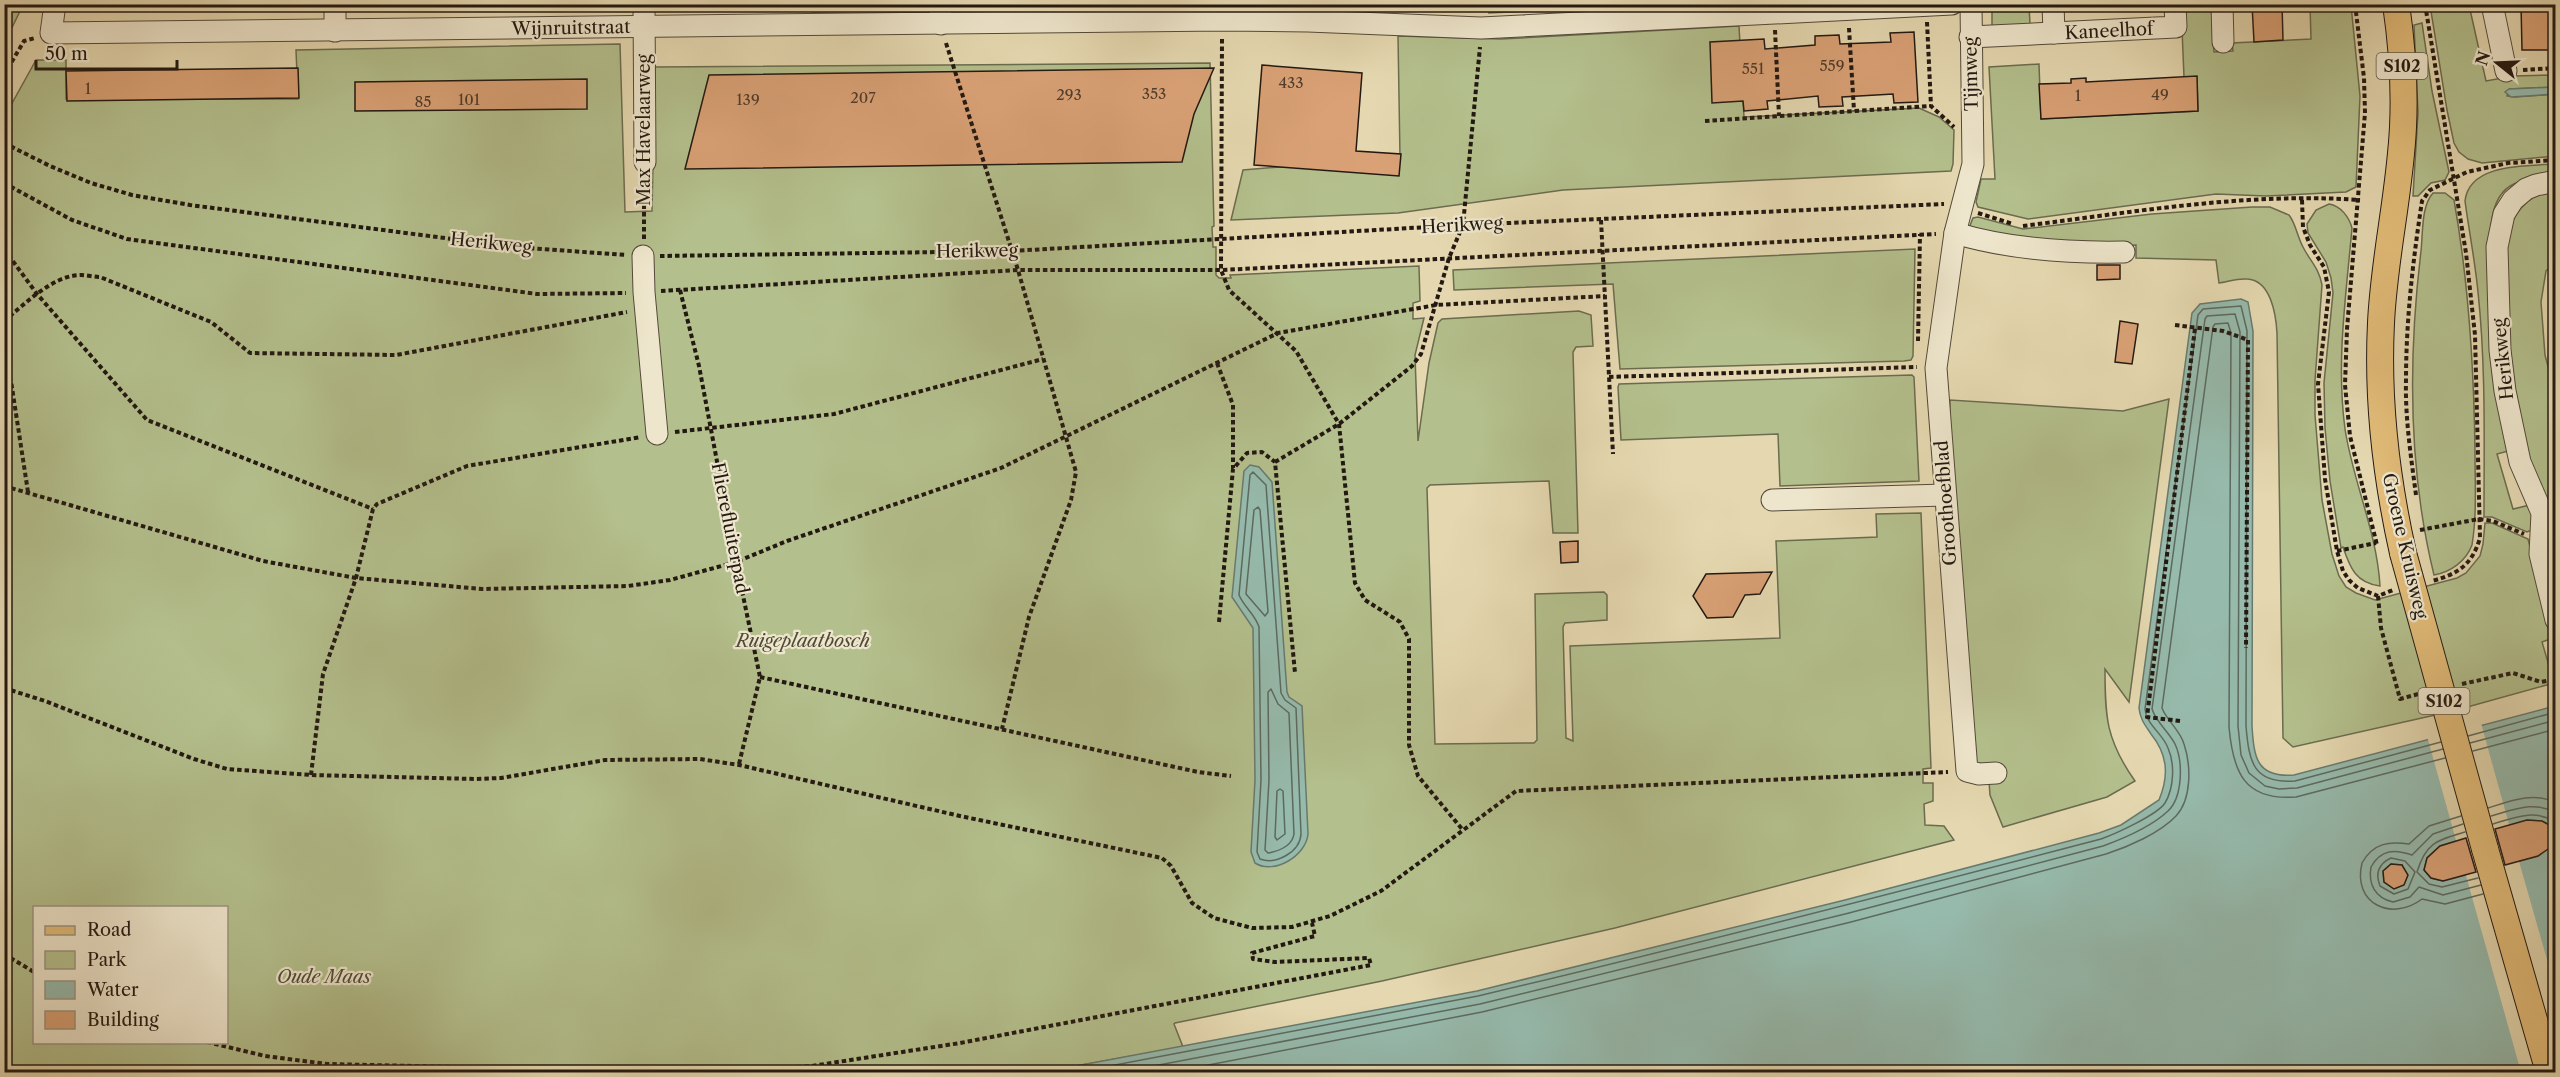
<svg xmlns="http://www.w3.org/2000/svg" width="2560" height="1077" font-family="'Libre Caslon Text',serif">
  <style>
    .green { fill: #b3bf8c; stroke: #6b6c4f; stroke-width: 1.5; fill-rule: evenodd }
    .water { fill: #96baac; stroke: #687a6e; stroke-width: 1.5; fill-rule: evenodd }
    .pier { fill: #e5d8b0 }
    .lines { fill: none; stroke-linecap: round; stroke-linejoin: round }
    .shore { stroke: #5c6a5f; stroke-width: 1.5 }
    .building { fill: #d9a175; stroke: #231912; stroke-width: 1.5 }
    .minor-casing { stroke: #54493a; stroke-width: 23 }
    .major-casing { stroke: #231912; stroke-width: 28 }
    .path { stroke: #231912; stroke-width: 4; stroke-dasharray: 4.5 3; stroke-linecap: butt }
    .minor { stroke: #eee6cc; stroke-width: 21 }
    .major { stroke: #e2bc78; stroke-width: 26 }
    .major-bridge-casing { stroke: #231912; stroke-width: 28; stroke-linecap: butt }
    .major-bridge { stroke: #e2bc78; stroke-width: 26 }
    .labels { text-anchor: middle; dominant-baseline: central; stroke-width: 4.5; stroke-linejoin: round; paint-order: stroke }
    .number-label { font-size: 15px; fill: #503b2b }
    .shield { fill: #eee6cc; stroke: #60564a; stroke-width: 1.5 }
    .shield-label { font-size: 16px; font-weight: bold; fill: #231912 }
    .street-label { font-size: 18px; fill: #231912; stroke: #eee6cc }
    .park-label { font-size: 18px; font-style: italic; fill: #4e4b37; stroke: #eee6cc }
  </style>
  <rect width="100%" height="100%" fill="#e5d8b0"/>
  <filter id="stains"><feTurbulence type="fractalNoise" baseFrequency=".00333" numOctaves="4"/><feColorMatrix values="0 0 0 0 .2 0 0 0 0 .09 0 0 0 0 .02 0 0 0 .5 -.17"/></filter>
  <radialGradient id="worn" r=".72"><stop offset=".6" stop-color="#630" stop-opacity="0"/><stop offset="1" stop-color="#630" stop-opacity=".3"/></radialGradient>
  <!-- green -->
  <g class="green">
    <path d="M5,4L23,5L5,42L4,5Z"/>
    <path d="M811,5H918V10L812,12Z"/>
    <path d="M1490,5V4L1664,5L1489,13Z"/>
    <path d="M1992,5H2029L2030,24L1992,26Z"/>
    <path d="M2181,5H2211L2214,52L2233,51L2232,43L2311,39L2310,5H2351L2360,96L2356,187L2346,192L2266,196L2216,194L2028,219L1978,207L1976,202L1981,179H1995L1989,67L2039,64L2041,119L2198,111L2197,77H2184Z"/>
    <path d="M2430,5H2469L2486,81L2514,76L2555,75V87L2510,89L2507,96L2515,97L2555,94V156L2482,163L2468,159L2459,152L2454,143L2447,110Z"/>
    <path d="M2422,23L2432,91L2449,172L2445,180L2431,183L2418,196H2413L2418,113L2414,25Z"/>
    <path d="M1739,26L1744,117L1919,108L1939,117L1954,130L1953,164L1951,171L1563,190L1398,213L1231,220L1243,170L1400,157L1398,36L1501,39Z"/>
    <path d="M620,44L625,212L652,211L655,67L1210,63L1214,226L1212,227L1213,247H1216V275L1219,278H1231L1230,275L1419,266L1420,301L1413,303V319L1424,318L1415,355L1418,441L1429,363L1438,323L1442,319L1579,311L1591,315L1593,346L1576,347L1573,352L1578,533H1553L1549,481L1430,485L1427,488L1435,744L1534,743L1537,740L1535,594L1604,592L1607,595V620L1565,623L1563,627L1566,738L1573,741L1570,646L1780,638L1776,541L1877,537L1876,514L1921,513L1931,768L1923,769V783H1933V801L1924,804L1925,825L1944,826L1954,840L1615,928L1382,981L1175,1023L1174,1024L1183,1047L1042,1072H5L4,102L11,105L36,60H66V99H298L296,50ZM34,908H226V1042H34Z"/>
    <path d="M2555,164V176C2517,179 2494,183 2491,228L2512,450L2497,454L2513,509L2530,505L2534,529L2527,532L2492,517H2484C2484,442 2486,367 2478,292C2475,261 2469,231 2465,201C2469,163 2527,166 2555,164Z"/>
    <path d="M2555,189V263L2546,271L2541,302L2545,355L2555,392V510C2538,494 2519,439 2515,415C2512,392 2512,369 2510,346C2507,314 2499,259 2510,228C2517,207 2533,193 2555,189Z"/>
    <path d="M2433,193H2445L2454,200C2469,284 2474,368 2475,453C2475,483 2477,515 2472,545C2466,561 2451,572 2434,575C2408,469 2408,359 2421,251C2423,234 2421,206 2433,193Z"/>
    <path d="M2329,204C2341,206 2349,217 2352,228C2346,296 2336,362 2345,429C2353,482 2377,532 2380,586C2356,583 2350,568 2343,547L2341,548L2330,481L2325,428L2324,383L2333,293L2331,278L2326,262L2308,233L2307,224L2316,210Z"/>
    <path d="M2252,207H2270L2289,215C2296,224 2297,236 2303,247C2310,261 2319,268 2322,285L2315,380V415L2322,500L2332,554L2339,576L2346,587L2356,593L2375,600L2457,578L2466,573L2480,556L2483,544L2485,523H2492L2528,539L2553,638L2542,642L2554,683L2453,711L2293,747L2283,738L2277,333C2276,315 2271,280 2247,279C2238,278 2227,282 2219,283L2216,260L2136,258V245C2079,251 2025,240 1969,228L1973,218L1978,217L2023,229L2152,214Z"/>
    <path d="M1915,249L1913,356L1911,360L1904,361L1620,369L1613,284L1454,290L1453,270Z"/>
    <path d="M1912,375L1914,377L1919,481L1780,486L1778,434L1621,440L1618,387L1619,384Z"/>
    <path d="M2169,399L2129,702L2105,669C2105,717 2106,740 2135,781L2107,797L2003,827L1990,795L1989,781L1976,767L1949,446L1950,400L2123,411Z"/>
  </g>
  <!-- water -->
  <g class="water">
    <path d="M2555,87V94L2511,97L2505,92L2509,89Z"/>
    <path d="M2241,299L2248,302L2253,331L2252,726C2254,757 2256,778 2294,775L2555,706V839L2553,827L2542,821L2527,820L2440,846L2427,858L2424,870L2431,878L2443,881L2538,856L2555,839V1072H1044L1477,991L1845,900L2099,833L2121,825L2159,800C2169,776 2168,755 2151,734C2145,725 2140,719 2139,708L2192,313L2200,304ZM2391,864L2402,865L2393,888L2384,882L2383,871Z"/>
    <path d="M1250,465L1259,467L1272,482L1287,692L1289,697L1302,706L1308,834C1306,856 1274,875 1255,863L1251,852L1255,780L1253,628L1232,597L1244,471Z"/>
  </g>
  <!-- pier -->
  <g class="pier">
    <path d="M2481,723L2510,828L2457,844L2427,736Z"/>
    <path d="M2518,858L2556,991L2555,1072H2521L2465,872Z"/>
  </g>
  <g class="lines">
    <!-- shore -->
    <g class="shore">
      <path d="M1253,472L1266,485L1281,693L1285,700L1296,708L1301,834C1300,852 1276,865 1260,859L1257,852L1261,780L1259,627C1255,614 1244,607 1239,595L1250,475Z"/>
      <path d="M1258,507L1260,510L1268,612L1265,616L1246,594L1254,510Z"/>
      <path d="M1271,689L1278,704L1289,713L1294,834C1292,846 1279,851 1268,853L1265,850L1269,780L1268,692Z"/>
      <path d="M2468,736L2556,712"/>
      <path d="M2470,743L2556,720"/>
      <path d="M2473,751L2556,729"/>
      <path d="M1280,789L1283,791L1285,834L1277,840L1275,837L1277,791Z"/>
      <path d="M2488,808C2510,801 2534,791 2556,803"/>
      <path d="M2461,816L2429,826L2409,844C2389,841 2373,843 2362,863C2352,904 2392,922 2422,899L2445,904L2483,894"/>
      <path d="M2491,816C2513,810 2534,800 2556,813"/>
      <path d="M2463,824L2433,834L2412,855C2395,849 2381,849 2371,867C2368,884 2375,898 2393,902L2410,897L2419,887L2443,895L2481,885"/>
      <path d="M2493,824C2516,817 2534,809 2556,822"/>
      <path d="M2465,832C2438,840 2426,842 2417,872L2429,884L2442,887L2478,878"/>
      <path d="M2391,858L2405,861L2415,872L2408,889L2394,894L2380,886C2375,873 2378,864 2391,858Z"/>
      <path d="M1078,1072L1478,996C1686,947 1894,893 2101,839C2115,834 2157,815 2165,803C2174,788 2175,764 2168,748C2163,734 2146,724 2145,709L2198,315L2203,309L2241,306L2247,331L2246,726C2249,762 2253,784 2295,781L2441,742"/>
      <path d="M1122,1072L1480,1004L1849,913L2103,846C2125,838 2151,827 2168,811C2183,797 2183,761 2175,744C2169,732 2156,722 2152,709L2205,319L2207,316L2235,314L2240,332L2238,726L2241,755L2249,773L2265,786L2279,789L2297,788L2443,749"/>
      <path d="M1172,1072L1482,1012L1851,922L2106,854C2128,847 2160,833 2176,816C2192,799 2191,765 2184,744C2180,730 2167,721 2162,708L2213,327L2215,324L2228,323L2231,333L2229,727C2233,772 2244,801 2296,797L2445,758"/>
    </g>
  </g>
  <!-- building -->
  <g class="building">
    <path d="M2252,4H2282L2283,40L2254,42Z"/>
    <path d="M2521,4H2556V50H2522Z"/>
    <path d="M1914,32L1918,102L1894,103L1893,94L1842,97L1843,106L1819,107L1818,96L1767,101L1768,109L1744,111L1743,101L1712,103L1710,42L1764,39L1765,49L1815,45V36L1839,35L1840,44L1891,42L1890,33Z"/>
    <path d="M1262,65L1362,73L1356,151L1401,154L1399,176L1254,165Z"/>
    <path d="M298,68L299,98L67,101L66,71Z"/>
    <path d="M1214,68L1194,114L1182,162L685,169L709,75Z"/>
    <path d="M2197,76L2198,111L2041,119L2039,84L2071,83V79L2086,78V82Z"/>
    <path d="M587,79V109L355,111V82Z"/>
    <path d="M2097,265H2120V279L2097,280Z"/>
    <path d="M2120,321L2138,324L2132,364L2115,362Z"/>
    <path d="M1578,541V562L1561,563L1560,542Z"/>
    <path d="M1772,572L1760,594L1745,595L1733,617L1707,618L1693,596L1706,574Z"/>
    <path d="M2527,820L2542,821L2553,827L2556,839L2551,847L2538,856L2505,865L2495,829Z"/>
    <path d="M2466,838L2476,872L2443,881L2431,878L2424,870L2427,858L2440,846Z"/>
    <path d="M2391,864L2402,865L2408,875L2404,885L2394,889L2384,882L2383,871Z"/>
  </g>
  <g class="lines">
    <defs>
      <g id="minor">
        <path d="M55,4L51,33L1222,20L1308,21L1481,28L1952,4"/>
        <path d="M335,4V31"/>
        <path d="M644,4L645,162"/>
        <path d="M940,4L941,24"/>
        <path d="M1971,4L1973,164L1955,233L1936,368L1967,771L1979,774L1996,773"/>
        <path d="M2053,4L2054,33"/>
        <path d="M2222,4L2223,42"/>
        <path d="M2492,4L2506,71"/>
        <path d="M1970,37L2176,27L2175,4"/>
        <path d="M2556,181L2536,185L2526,189L2513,200L2504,214L2497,247L2500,350L2505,391L2520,462L2542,513L2540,554L2556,620"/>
        <path d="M1955,233C2008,249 2068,253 2124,252"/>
        <path d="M643,256L644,292L657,434"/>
        <path d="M1772,500L1945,495"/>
      </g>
      <g id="major">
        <path d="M2396,4C2402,45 2405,86 2403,127C2400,193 2384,257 2381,323C2377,401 2386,477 2403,553"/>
        <path d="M2485,849L2549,1072"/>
      </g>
    </defs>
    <!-- minor casing -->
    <use href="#minor" class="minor-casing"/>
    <!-- major casing -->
    <use href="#major" class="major-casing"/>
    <!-- path -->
    <g class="path">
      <path d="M2355,4L2364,78L2365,113L2347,329L2345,385L2350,436L2377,545"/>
      <path d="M2425,4L2466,253L2475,335L2480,538C2472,565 2458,574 2432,581"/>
      <path d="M1927,22L1931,106L1954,127"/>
      <path d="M1849,28L1854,111"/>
      <path d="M1775,30L1779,116"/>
      <path d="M1222,39L1221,270L1229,290L1296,351L1339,424L1355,583L1365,600L1400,622L1409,639V745L1418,776L1462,829"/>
      <path d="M946,43L1018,270L1076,472L1071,500L1029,617L1002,729"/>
      <path d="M2523,70L2556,68"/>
      <path d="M4,75L24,41L35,38"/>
      <path d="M1705,121L1931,106"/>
      <path d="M4,143L50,166L91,183L132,195L190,205L514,247L626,255"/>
      <path d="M4,183L72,220L127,239L537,294L626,293"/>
      <path d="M2302,200L2303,227L2310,245L2324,267L2329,292L2318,384L2325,479L2337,551L2343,571L2349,580L2358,588L2378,596L2393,590"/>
      <path d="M1978,213L2013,224"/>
      <path d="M1601,220L1613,454"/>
      <path d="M2023,226C2134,212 2248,192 2360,200"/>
      <path d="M644,239V181"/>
      <path d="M4,249L37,294L147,420L373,509"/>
      <path d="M660,256L1012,251L1463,225L1944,204"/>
      <path d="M680,290L699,366L736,562L760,677L739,764"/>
      <path d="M661,291L1018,270H1221L1936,234"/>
      <path d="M4,321C25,304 53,275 81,275C87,275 94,277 100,277L211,322L250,353L396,355L627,312"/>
      <path d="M2175,325L2223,331L2248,340L2246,648"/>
      <path d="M1918,341L1920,234"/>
      <path d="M1217,363L1233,405V468"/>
      <path d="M4,371L11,381L28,492"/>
      <path d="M1609,377L1917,367"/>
      <path d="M675,432L834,414L1043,359"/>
      <path d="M1275,462L1339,424L1412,366L1421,354L1449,258L1463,225L1480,47"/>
      <path d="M4,486L263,561L356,578L482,589L628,586L670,580L736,562L787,541L1001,468L1278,333L1436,305L1605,296"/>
      <path d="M2416,495C2411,457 2405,418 2406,380C2406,320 2413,260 2422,201L2430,190L2467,172L2508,163L2556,160"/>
      <path d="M2420,530L2479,519L2493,521L2524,534"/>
      <path d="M2337,551L2376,543"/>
      <path d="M2378,596L2381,628L2400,699L2422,693"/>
      <path d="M1219,622L1233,469L1247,453L1262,452L1275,462L1295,673"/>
      <path d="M760,677L1198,772L1231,776"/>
      <path d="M2462,684L2513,673L2541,682L2556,679"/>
      <path d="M4,688L45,701L194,759L227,769L311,775L476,779L501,778L605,760L700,759L739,765L960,816L1162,858L1171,866L1192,903L1214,918L1252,928L1292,927L1330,916L1381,891L1516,791L1948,772"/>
      <path d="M2180,721L2147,717L2195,328"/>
      <path d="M311,775L323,674L356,578L373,509L377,504L467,466L641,437"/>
      <path d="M4,954L34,972"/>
      <path d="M207,1042L265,1056L327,1064L630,1071L751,1070L812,1066L960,1043L1371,965L1369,958L1275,962L1253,959L1252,953L1315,936L1312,923"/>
    </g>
    <!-- minor -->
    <use href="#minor" class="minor"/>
    <!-- major -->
    <use href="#major" class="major"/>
    <defs>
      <path id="major-bridge" d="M2403,553L2485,849"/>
    </defs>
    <!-- major-bridge casing -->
    <use href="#major-bridge" class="major-bridge-casing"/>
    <!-- major-bridge -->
    <use href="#major-bridge" class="major-bridge"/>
  </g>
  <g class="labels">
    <!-- number labels -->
    <g class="number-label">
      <text x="1832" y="65">559</text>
      <text x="1753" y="68">551</text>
      <text x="1291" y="82">433</text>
      <text x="88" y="88">1</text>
      <text x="1154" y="93">353</text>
      <text x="1069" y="94">293</text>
      <text x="2160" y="94">49</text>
      <text x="2078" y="95">1</text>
      <text x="863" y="97">207</text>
      <text x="469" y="99">101</text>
      <text x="748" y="99">139</text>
      <text x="423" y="101">85</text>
    </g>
    <!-- shield labels -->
    <g class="shield">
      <rect x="2376.5" y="53" width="51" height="26" rx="4.5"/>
      <rect x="2418.5" y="688" width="51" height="26" rx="4.5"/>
    </g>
    <g class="shield-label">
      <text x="2402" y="66">S102</text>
      <text x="2444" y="701">S102</text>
    </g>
    <!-- street labels -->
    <g class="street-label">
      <text transform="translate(571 28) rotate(-1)">Wijnruitstraat</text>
      <text transform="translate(2109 31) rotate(-3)">Kaneelhof</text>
      <text transform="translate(1971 74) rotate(-91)">Tijmweg</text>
      <text transform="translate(644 130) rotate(-90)">Max Havelaarweg</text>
      <text transform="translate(1462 225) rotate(-3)">Herikweg</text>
      <text transform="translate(491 243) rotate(6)">Herikweg</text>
      <text transform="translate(977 251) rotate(-1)">Herikweg</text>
      <text transform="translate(2503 359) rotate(-96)">Herikweg</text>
      <text transform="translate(1946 503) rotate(-94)">Groothoefblad</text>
      <text transform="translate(730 528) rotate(79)">Flierefluiterpad</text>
      <text transform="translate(2405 546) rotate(77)">Groene Kruisweg</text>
    </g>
    <!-- park labels -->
    <g class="park-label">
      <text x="803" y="641">Ruigeplaatbosch</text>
      <text x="324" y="977">Oude Maas</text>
    </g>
  </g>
  <!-- margin -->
  <rect width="2560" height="1077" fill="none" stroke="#e5d8b0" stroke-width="24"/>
  <rect x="6" y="6" width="2548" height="1065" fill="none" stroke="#231912" stroke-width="3"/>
  <rect x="12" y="12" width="2536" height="1053" fill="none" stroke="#231912" stroke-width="1.5"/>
  <!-- legend -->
  <rect x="33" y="906" width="195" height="138" fill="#eee6cc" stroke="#9d9482" stroke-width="1.5"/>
  <rect x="45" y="926" width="30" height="9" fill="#e2bc78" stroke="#9d9482" stroke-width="1.5"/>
  <text x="87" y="936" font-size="18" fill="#231912">Road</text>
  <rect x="45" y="951" width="30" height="18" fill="#b3bf8c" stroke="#9d9482" stroke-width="1.5"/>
  <text x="87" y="966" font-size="18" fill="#231912">Park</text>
  <rect x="45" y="981" width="30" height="18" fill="#96baac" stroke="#9d9482" stroke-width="1.5"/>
  <text x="87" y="996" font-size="18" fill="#231912">Water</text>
  <rect x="45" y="1011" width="30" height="18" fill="#d9a175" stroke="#9d9482" stroke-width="1.5"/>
  <text x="87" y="1026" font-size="18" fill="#231912">Building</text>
  <!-- north arrow -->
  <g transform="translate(2497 63) rotate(288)" stroke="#eee6cc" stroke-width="4.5" paint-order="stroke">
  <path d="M0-4.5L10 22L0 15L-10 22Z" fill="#231912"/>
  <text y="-9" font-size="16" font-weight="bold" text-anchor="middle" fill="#231912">N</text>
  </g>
  <!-- scale -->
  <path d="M36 60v9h141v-9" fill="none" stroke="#231912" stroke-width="3"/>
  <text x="45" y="60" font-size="18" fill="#231912" stroke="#eee6cc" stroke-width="4.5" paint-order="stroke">50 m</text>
  <rect width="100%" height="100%" filter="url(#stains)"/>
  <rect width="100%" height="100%" fill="url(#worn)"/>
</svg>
